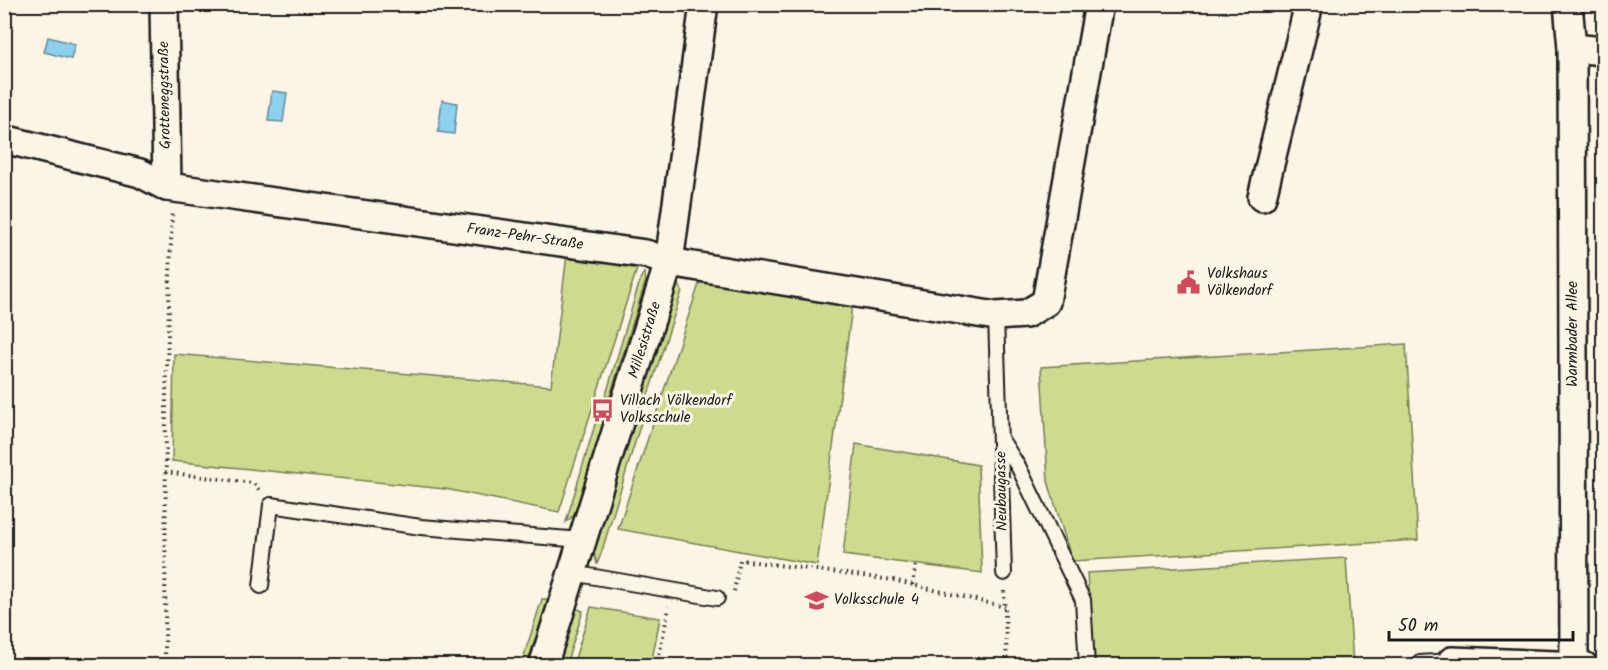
<svg xmlns="http://www.w3.org/2000/svg" width="1608" height="670" font-family="Kalam,sans-serif">
  <style>
    .green { fill: #ceda8d; stroke: #757b54; stroke-width: 1.5 }
    .water { fill: #8dd1ee; stroke: #60899a; stroke-width: 1.5 }
    .lines { fill: none; stroke-linecap: round; stroke-linejoin: round }
    .service-casing { stroke: #1c1c1c; stroke-width: 18 }
    .minor-casing { stroke: #1c1c1c; stroke-width: 32 }
    .path { stroke: #1c1c1c; stroke-width: 4; stroke-dasharray: 1.5 4.5; stroke-linecap: butt }
    .service { stroke: #fcf5e5; stroke-width: 14 }
    .minor { stroke: #fcf5e5; stroke-width: 27 }
    .labels { text-anchor: middle; dominant-baseline: central; stroke-width: 6; stroke-linejoin: round; paint-order: stroke }
    .street-label { font-size: 15px; fill: #1c1c1c; stroke: #fcf5e5 }
    .poi-label { font-size: 15px; fill: #1c1c1c; stroke: #fcf5e5; text-anchor: start }
  </style>
  <rect width="100%" height="100%" fill="#fcf5e5"/>
  <filter id="ink" filterUnits="userSpaceOnUse"><feTurbulence type="fractalNoise" baseFrequency=".0167" numOctaves="2"/><feDisplacementMap in="SourceGraphic" scale="12" xChannelSelector="R" yChannelSelector="G"/><feConvolveMatrix kernelMatrix="1 2 1 2 8 2 1 2 1" color-interpolation-filters="sRGB"/></filter>
  <g filter="url(#ink)">
    <!-- green -->
    <g class="green">
      <path d="M567,254L637,269L559,512L445,489L172,461L174,354L551,386Z"/>
      <path d="M644,273L646,280L610,396L605,398L641,277Z"/>
      <path d="M701,278L849,300L852,307L817,565L618,529Z"/>
      <path d="M678,282L682,291L646,401L643,399V393L671,305L673,283Z"/>
      <path d="M1406,344L1418,540L1072,561L1048,481L1041,367Z"/>
      <path d="M599,411L605,419L574,515L566,522Z"/>
      <path d="M643,416L601,554L597,564L594,553L597,541L632,425L636,418Z"/>
      <path d="M856,444L978,465L982,573L843,555Z"/>
      <path d="M1346,558L1353,665H1093L1087,573Z"/>
      <path d="M542,599H548L527,665H521Z"/>
      <path d="M591,607L660,618L651,665H573Z"/>
      <path d="M575,608L583,611L566,665L558,666Z"/>
    </g>
    <!-- water -->
    <g class="water">
      <path d="M48,37L75,44L71,59L44,52Z"/>
      <path d="M272,91L287,93L283,122L268,121Z"/>
      <path d="M442,100L457,103L454,134L438,132Z"/>
    </g>
    <g class="lines">
      <defs>
        <g id="service">
          <path d="M996,316L1004,573"/>
          <path d="M1002,441L1019,468L1083,600L1087,666"/>
          <path d="M572,573L717,598"/>
          <path d="M261,586L271,505L421,527L582,540"/>
          <path d="M1419,666V663L1452,661"/>
        </g>
        <g id="minor">
          <path d="M164,4L167,187"/>
          <path d="M1568,4L1572,48L1574,666"/>
          <path d="M1572,48L1604,51"/>
          <path d="M4,139L140,173L167,187L182,189L646,254L669,262L996,316L1026,314L1046,302L1099,4"/>
          <path d="M1262,197L1309,4"/>
          <path d="M1452,661L1584,666"/>
          <path d="M543,666L669,262L704,4"/>
        </g>
      </defs>
      <!-- service casing -->
      <use href="#service" class="service-casing"/>
      <!-- minor casing -->
      <use href="#minor" class="minor-casing"/>
      <!-- path -->
      <g class="path">
        <path d="M165,472L253,483L259,490"/>
        <path d="M913,585L916,564"/>
        <path d="M734,591L740,560L893,580L1005,607"/>
        <path d="M1004,591L1007,666"/>
        <path d="M165,666L166,397L172,213"/>
        <path d="M657,666L669,607"/>
      </g>
      <!-- service -->
      <use href="#service" class="service"/>
      <!-- minor -->
      <use href="#minor" class="minor"/>
    </g>
  </g>
  <!-- icons -->
  <defs>
    <symbol id="civic-bare" viewBox="-9 -9 18 18"><path d="M-.6-6.5H3V-4.5H.6V-3L4-1V1h2V6H-6V1h2V-1L-.6-3ZM-1.2 2.5V6h2.4V2.5Z" fill="#d1495b" stroke="#fcf5e5" stroke-width="2.5" paint-order="stroke"/></symbol>
    <symbol id="bus-bare" viewBox="-9 -9 18 18"><path d="M-5-6H5V4H4V6H2V4H-2V6H-4V4H-5ZM-3.5-4V0h7V-4ZM-3.5 1.2v1.5H-2V1.2ZM2 1.2v1.5H3.5V1.2Z" fill="#d1495b" stroke="#fcf5e5" stroke-width="2.5" paint-order="stroke"/></symbol>
    <symbol id="school-bare" viewBox="-9 -9 18 18"><path d="M0-5L7-2L0 1L-7-2ZM-4 1L0 2.5L4 1V4Q0 6-4 4Z" fill="#d1495b" stroke="#fcf5e5" stroke-width="2.5" paint-order="stroke"/></symbol>
  </defs>
  <g fill-rule="evenodd">
    <use href="#civic-bare" x="1172" y="266" width="33" height="33"/>
    <use href="#bus-bare" x="586" y="394" width="33" height="33"/>
    <use href="#school-bare" x="800" y="584" width="33" height="33"/>
  </g>
  <g class="labels">
    <!-- street labels -->
    <g class="street-label">
      <text transform="translate(165 95) rotate(-91)">Grotteneggstraße</text>
      <text transform="translate(525 237) rotate(8)">Franz-Pehr-Straße</text>
      <text transform="translate(1573 334) rotate(-90)">Warmbader Allee</text>
      <text transform="translate(645 340) rotate(-73)">Millesistraße</text>
      <text transform="translate(1002 491) rotate(-91)">Neubaugasse</text>
    </g>
    <!-- poi labels -->
    <g class="poi-label">
      <text x="1207" y="274">Volkshaus<tspan x="1207" dy="17">Völkendorf</tspan></text>
      <text x="620" y="401">Villach Völkendorf<tspan x="620" dy="17">Volksschule</tspan></text>
      <text x="834" y="600">Volksschule 4</text>
    </g>
  </g>
  <!-- margin -->
  <rect width="1608" height="670" fill="none" stroke="#fcf5e5" stroke-width="24"/>
  <rect x="12" y="12" width="1584" height="646" fill="none" stroke="#1c1c1c" stroke-width="2" filter="url(#ink)"/>
  <!-- scale -->
  <path d="M1389 631v9h184v-9" fill="none" stroke="#1c1c1c" stroke-width="3"/>
  <text x="1398" y="631" font-size="18" fill="#1c1c1c" stroke="#fcf5e5" stroke-width="4.5" paint-order="stroke">50 m</text>
</svg>
